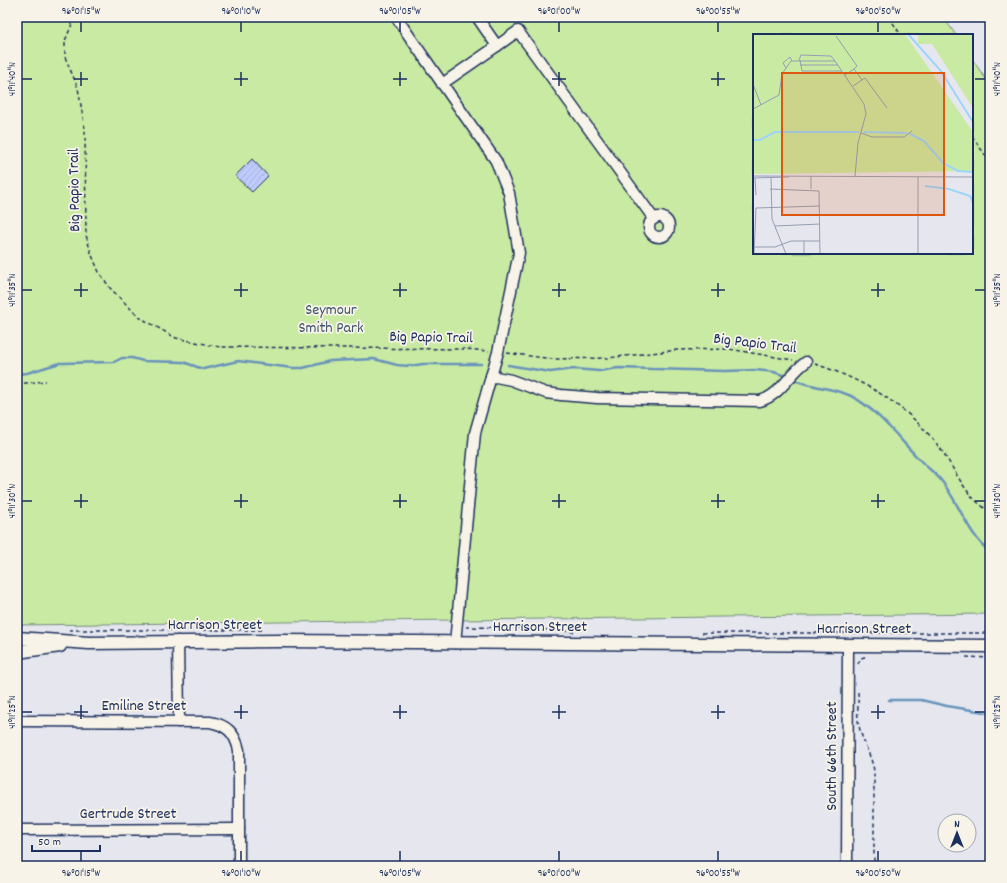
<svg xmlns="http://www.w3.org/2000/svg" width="1007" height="883" font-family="Dekko,sans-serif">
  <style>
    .green { fill: #c9eaa2; stroke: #728c80 }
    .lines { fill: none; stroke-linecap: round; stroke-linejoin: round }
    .stream { stroke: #6893bc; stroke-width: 2.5 }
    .building { fill: url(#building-hatch); stroke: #1b2f5e }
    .minor-casing { stroke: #1b2f5e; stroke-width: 13 }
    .major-casing { stroke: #1b2f5e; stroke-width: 15 }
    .path { stroke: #1b2f5e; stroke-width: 1.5; stroke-dasharray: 4 3; stroke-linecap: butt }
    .minor { stroke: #f7f3e8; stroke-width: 10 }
    .major { stroke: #f7f3e8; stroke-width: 12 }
    .ticks { fill: none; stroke: #1b2f5e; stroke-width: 1.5 }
    .labels { text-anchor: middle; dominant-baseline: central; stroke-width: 3.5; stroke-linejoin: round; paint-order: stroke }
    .street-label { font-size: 16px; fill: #1b2f5e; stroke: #f7f3e8 }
    .park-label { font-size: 16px; fill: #3e546c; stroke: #f7f3e8 }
    .inset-river { fill: none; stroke: #9bd5fb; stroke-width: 2 }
    .inset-road { fill: none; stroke: #959db4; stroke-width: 1 }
    .view { fill: #de5710; fill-opacity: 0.15; stroke: #de5710; stroke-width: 2 }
    .inset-edge { fill: none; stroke: #1b2f5e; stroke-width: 2 }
    .neatline { fill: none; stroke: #1b2f5e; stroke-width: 1.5 }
    .ticks-label { font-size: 10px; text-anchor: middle; fill: #1b2f5e }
  </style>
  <defs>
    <pattern id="building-hatch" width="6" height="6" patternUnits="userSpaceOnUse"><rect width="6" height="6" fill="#bfcbfc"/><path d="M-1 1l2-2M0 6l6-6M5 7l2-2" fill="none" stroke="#a4afda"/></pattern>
  </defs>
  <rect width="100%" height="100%" fill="#e6e7ee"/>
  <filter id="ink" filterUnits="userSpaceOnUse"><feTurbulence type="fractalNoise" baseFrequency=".025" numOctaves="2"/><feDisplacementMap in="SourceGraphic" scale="8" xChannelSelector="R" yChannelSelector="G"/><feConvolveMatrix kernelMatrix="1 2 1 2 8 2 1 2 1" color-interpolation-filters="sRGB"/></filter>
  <g filter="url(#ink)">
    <!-- green -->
    <path class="green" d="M17,17H943L956,35H754V253H972V59L990,85V614L17,625Z"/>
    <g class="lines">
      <!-- stream -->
      <g class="stream">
        <path d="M508,365L550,372L574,369L599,371L618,368L725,371L756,370L774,372L788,377"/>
        <path d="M17,374L27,373L60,363L114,362L122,358H132L143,361L183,362L203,369L238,361L293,368H303L330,361L374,359L397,365L409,366L423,364H481"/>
        <path d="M792,379C812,388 832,387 851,396C877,409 900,440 920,460C926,467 934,472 940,479C959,501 967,534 990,552"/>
        <path d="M889,700H921L947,706L990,713"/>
      </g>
    </g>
    <!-- building -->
    <path class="building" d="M252,159L268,176L252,192L235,176Z"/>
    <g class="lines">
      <defs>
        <g id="minor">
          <path d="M396,17L496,161L509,193L519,253L498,352L475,433L455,643"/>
          <path d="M497,46L518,31L654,219"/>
          <path d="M442,84L497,46L477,17"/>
          <circle cx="659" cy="227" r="10"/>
          <path d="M491,376L511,380L546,393L561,395L597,398L760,401C781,395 789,374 806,362"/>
          <path d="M178,641L179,722"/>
          <path d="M17,721L210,722C227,725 235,733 239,750V866"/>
          <path d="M17,830L239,829"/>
          <path d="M847,866L848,645"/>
        </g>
        <g id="major">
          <path d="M17,638L89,643L281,641L990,646"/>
          <path d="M17,652L60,646"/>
        </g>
      </defs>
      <!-- minor casing -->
      <use href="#minor" class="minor-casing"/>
      <!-- major casing -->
      <use href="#major" class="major-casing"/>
      <!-- path -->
      <g class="path">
        <path d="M75,17L65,41V57L78,88L85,129L86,235L91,253L99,272L110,288L139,317L176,338L220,347L464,349L489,351"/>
        <path d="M889,17L901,35"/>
        <path d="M972,136L990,162"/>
        <path d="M507,353L553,359L608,358L677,350L729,349L793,360"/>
        <path d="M815,364C862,379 905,404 936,443C950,460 959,483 974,499C979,504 985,508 990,513"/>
        <path d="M17,384L46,381"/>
        <path d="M466,627L528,628L574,632"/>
        <path d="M69,630H263"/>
        <path d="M702,633H990"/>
        <path d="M966,657L990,658"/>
        <path d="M858,664L861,658L868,656"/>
        <path d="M858,692C859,701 857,711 858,720C860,738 871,753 874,771V866"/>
      </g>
      <!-- minor -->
      <use href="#minor" class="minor"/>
      <!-- major -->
      <use href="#major" class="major"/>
    </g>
  </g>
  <!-- ticks -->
  <path class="ticks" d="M81,22V32M241,22V32M400,22V32M559,22V32M718,22V32M878,22V32M81,72V86M241,72V86M400,72V86M559,72V86M718,72V86M22,79H32M74,79H88M234,79H248M393,79H407M552,79H566M711,79H725M975,79H985M81,283V297M241,283V297M400,283V297M559,283V297M718,283V297M878,283V297M22,290H32M74,290H88M234,290H248M393,290H407M552,290H566M711,290H725M871,290H885M975,290H985M81,494V508M241,494V508M400,494V508M559,494V508M718,494V508M878,494V508M22,501H32M74,501H88M234,501H248M393,501H407M552,501H566M711,501H725M871,501H885M975,501H985M81,705V719M241,705V719M400,705V719M559,705V719M718,705V719M878,705V719M22,712H32M74,712H88M234,712H248M393,712H407M552,712H566M711,712H725M871,712H885M975,712H985M81,851V861M241,851V861M400,851V861M559,851V861M718,851V861M878,851V861"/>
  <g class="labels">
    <!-- street labels -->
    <g class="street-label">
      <text transform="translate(75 190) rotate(-91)">Big Papio Trail</text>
      <text transform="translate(431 338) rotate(1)">Big Papio Trail</text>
      <text transform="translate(755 344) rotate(7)">Big Papio Trail</text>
      <text x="215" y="625">Harrison Street</text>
      <text x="540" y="627">Harrison Street</text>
      <text x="864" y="629">Harrison Street</text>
      <text x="144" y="706">Emiline Street</text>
      <text transform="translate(832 756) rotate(-90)">South 66th Street</text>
      <text x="128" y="814">Gertrude Street</text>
    </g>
    <!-- park labels -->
    <g class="park-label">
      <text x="331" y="310">Seymour<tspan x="331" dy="18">Smith Park</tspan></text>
    </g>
  </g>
  <!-- overview -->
  <g transform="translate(753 34)">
    <rect width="220" height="220" fill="#e6e7ee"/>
    <path d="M0,0H152L220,98V137L0,140ZM165,0H220V74L179,10H165Z" fill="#c9eaa2"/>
    <path class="inset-river" d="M155,0L188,37L220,88M111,98L154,99M157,100L171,107L190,129L205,137L220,138M0,106H7L22,98H106M172,152L196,155L217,162L220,169"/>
    <path class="inset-road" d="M83,2L104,32L101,35M46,26L48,21L78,22L82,27M47,26L49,37H89M47,31H85M33,34L30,29L37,23L39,27M92,41L101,35L109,46L100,52M109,46L112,44L134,74M0,50L8,71M0,75L26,61L29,40L38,27H82L111,70L113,80L105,109L102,142M108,99L119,103H151L159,97M0,142L220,143M58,142V155M18,143L19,185L33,220M0,144L36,143M2,144L3,161M17,155L66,157L67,220M22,192L67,190M51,207V220M0,213H22L38,207H67M1,220L3,174L67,172M165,220V143"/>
    <path class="view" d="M29,39H191V181H29Z"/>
    <rect width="220" height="220" class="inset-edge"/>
  </g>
  <!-- margin -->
  <rect width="1007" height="883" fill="none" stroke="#f7f3e8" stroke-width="44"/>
  <!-- north arrow -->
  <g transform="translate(957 833)"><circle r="19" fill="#f7f3e8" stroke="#9fa5b1"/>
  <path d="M0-3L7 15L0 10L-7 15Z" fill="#1b2f5e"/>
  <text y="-6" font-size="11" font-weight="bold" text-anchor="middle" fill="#1b2f5e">N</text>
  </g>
  <!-- scale -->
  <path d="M32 845v6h68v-6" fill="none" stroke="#1b2f5e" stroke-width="2"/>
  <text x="38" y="845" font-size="12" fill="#1b2f5e" stroke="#f7f3e8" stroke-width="3" paint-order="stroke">50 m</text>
  <rect x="22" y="22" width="963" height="839" class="neatline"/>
  <g class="ticks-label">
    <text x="81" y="14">96°01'15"W</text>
    <text x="241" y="14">96°01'10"W</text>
    <text x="400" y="14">96°01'05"W</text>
    <text x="559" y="14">96°01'00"W</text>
    <text x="718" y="14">96°00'55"W</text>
    <text x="878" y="14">96°00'50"W</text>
    <text transform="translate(11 79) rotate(-90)" y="4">41°11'40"N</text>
    <text transform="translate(996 79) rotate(-90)" y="4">41°11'40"N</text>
    <text transform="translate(11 290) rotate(-90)" y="4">41°11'35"N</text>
    <text transform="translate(996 290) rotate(-90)" y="4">41°11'35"N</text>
    <text transform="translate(11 501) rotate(-90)" y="4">41°11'30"N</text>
    <text transform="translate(996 501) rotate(-90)" y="4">41°11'30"N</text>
    <text transform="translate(11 712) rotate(-90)" y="4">41°11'25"N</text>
    <text transform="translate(996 712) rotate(-90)" y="4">41°11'25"N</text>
    <text x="81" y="876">96°01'15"W</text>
    <text x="241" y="876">96°01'10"W</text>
    <text x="400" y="876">96°01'05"W</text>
    <text x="559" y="876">96°01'00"W</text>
    <text x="718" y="876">96°00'55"W</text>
    <text x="878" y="876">96°00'50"W</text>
  </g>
</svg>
